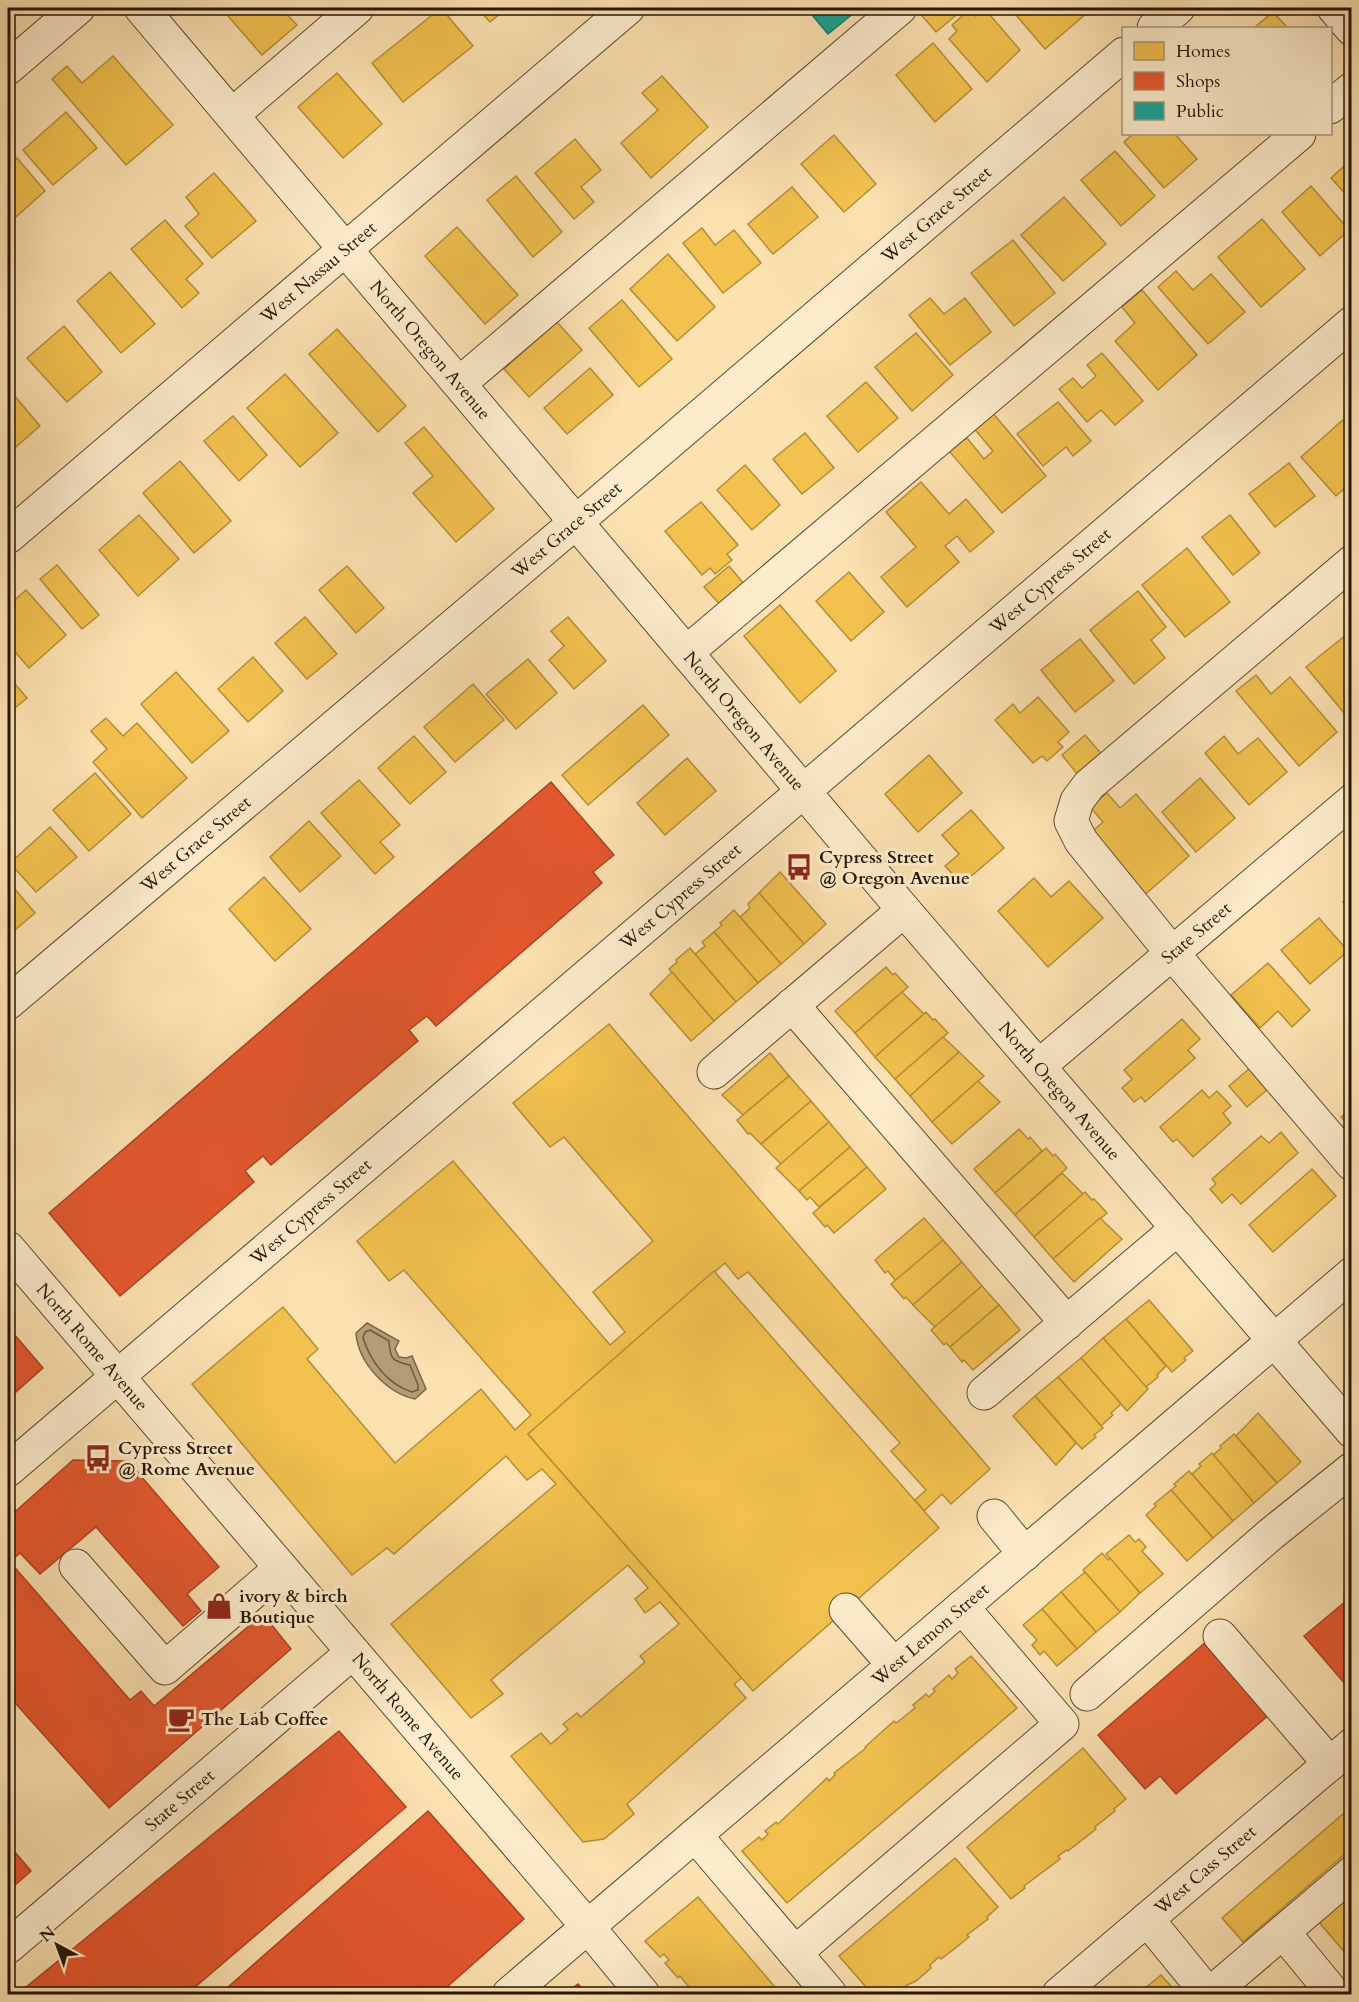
<svg xmlns="http://www.w3.org/2000/svg" width="1359" height="2002" font-family="Cardo,serif">
  <style>
    .water { fill: #b39c76; stroke: #7a6648; stroke-width: 1.5 }
    .homes { fill: #f2c14e; stroke: #b48d38; stroke-width: 1.5 }
    .shops { fill: #e4572e; stroke: #ab4321; stroke-width: 1.5 }
    .public { fill: #17a398; stroke: #1b786c; stroke-width: 1.5 }
    .lines { fill: none; stroke-linecap: round; stroke-linejoin: round }
    .shore { stroke: #6c583d; stroke-width: 1.5 }
    .minor-casing { stroke: #5b482f; stroke-width: 35 }
    .minor { stroke: #fdeccc; stroke-width: 33 }
    .labels { text-anchor: middle; dominant-baseline: central; stroke-width: 6; stroke-linejoin: round; paint-order: stroke }
    .street-label { font-size: 18px; fill: #251504; stroke: #fdeccc }
    .poi-label { font-size: 18px; font-weight: bold; fill: #251504; stroke: #fdeccc; text-anchor: start }
  </style>
  <rect width="100%" height="100%" fill="#fce1b1"/>
  <filter id="stains"><feTurbulence type="fractalNoise" baseFrequency=".00333" numOctaves="4"/><feColorMatrix values="0 0 0 0 .2 0 0 0 0 .09 0 0 0 0 .02 0 0 0 .5 -.17"/></filter>
  <radialGradient id="worn" r=".72"><stop offset=".6" stop-color="#630" stop-opacity="0"/><stop offset="1" stop-color="#630" stop-opacity=".3"/></radialGradient>
  <!-- water -->
  <path class="water" d="M367,1323L399,1341L395,1349L399,1357L406,1358L412,1356L426,1389L415,1399C387,1393 358,1363 356,1333Z"/>
  <!-- homes -->
  <g class="homes">
    <path d="M221,8H281L297,25L262,55Z"/>
    <path d="M441,8L473,46L403,102L372,63Z"/>
    <path d="M477,8H507L490,22Z"/>
    <path d="M919,8H957L961,11L936,32L917,10Z"/>
    <path d="M984,8L1020,50L987,82L949,39L957,31L952,25L969,10L975,16Z"/>
    <path d="M1010,8H1082L1087,13L1045,49Z"/>
    <path d="M1273,12L1288,28H1254Z"/>
    <path d="M933,43L972,89L935,122L896,75Z"/>
    <path d="M113,56L173,125L126,165L52,79L67,66L82,83Z"/>
    <path d="M337,73L382,124L343,158L298,107Z"/>
    <path d="M662,76L708,127L651,178L621,143L658,110L642,93Z"/>
    <path d="M66,112L97,148L53,185L23,150Z"/>
    <path d="M1133,134H1175L1197,159L1164,188L1124,142Z"/>
    <path d="M834,135L876,184L844,212L801,164Z"/>
    <path d="M575,139L601,170L581,187L594,202L574,219L535,173Z"/>
    <path d="M1115,151L1155,196L1121,226L1081,180Z"/>
    <path d="M17,158L45,191L8,224V166Z"/>
    <path d="M1352,159V201L1331,178Z"/>
    <path d="M214,173L256,221L212,258L185,226L199,214L186,197Z"/>
    <path d="M516,176L562,232L533,257L487,200Z"/>
    <path d="M1311,186L1349,230L1320,256L1282,212Z"/>
    <path d="M792,187L818,217L773,254L748,224Z"/>
    <path d="M1064,197L1106,244L1063,281L1021,235Z"/>
    <path d="M1262,219L1305,269L1261,307L1218,257Z"/>
    <path d="M165,220L203,264L186,279L199,293L182,308L131,249Z"/>
    <path d="M457,227L518,295L485,324L425,256Z"/>
    <path d="M702,228L715,245L734,230L761,263L723,293L683,243Z"/>
    <path d="M1013,240L1055,293L1014,326L971,273Z"/>
    <path d="M668,254L715,307L677,341L630,289Z"/>
    <path d="M1176,271L1193,290L1211,274L1245,312L1208,344L1158,287Z"/>
    <path d="M110,272L155,324L121,353L77,301Z"/>
    <path d="M1142,290L1197,355L1158,390L1115,341L1135,323L1122,307Z"/>
    <path d="M930,298L944,314L965,298L991,332L950,365L909,315Z"/>
    <path d="M622,300L672,359L639,387L589,328Z"/>
    <path d="M557,322L582,350L529,397L504,369Z"/>
    <path d="M64,326L102,372L67,402L27,358Z"/>
    <path d="M337,329L406,406L378,432L309,354Z"/>
    <path d="M916,333L953,375L912,411L875,367Z"/>
    <path d="M1102,353L1143,401L1115,425L1101,410L1087,422L1059,389L1073,378L1082,388L1096,376L1087,365Z"/>
    <path d="M590,368L613,395L567,434L544,408Z"/>
    <path d="M285,374L338,433L300,467L247,408Z"/>
    <path d="M866,382L898,418L858,452L827,416Z"/>
    <path d="M8,388L40,426L9,453L8,451Z"/>
    <path d="M1058,402L1091,441L1073,456L1066,447L1043,466L1017,434Z"/>
    <path d="M991,411L1046,476L1002,513L949,451L967,438L984,459L993,451L972,426Z"/>
    <path d="M233,416L267,455L239,481L204,441Z"/>
    <path d="M1344,419L1352,427V482L1336,496L1301,457Z"/>
    <path d="M424,427L494,509L456,542L413,493L433,476L405,443Z"/>
    <path d="M805,433L834,468L802,494L773,459Z"/>
    <path d="M180,461L231,521L194,553L143,493Z"/>
    <path d="M1289,463L1315,496L1275,527L1249,494Z"/>
    <path d="M745,465L780,505L752,530L717,490Z"/>
    <path d="M921,482L949,514L966,499L994,532L970,552L957,536L945,546L959,562L907,607L881,577L916,547L886,512Z"/>
    <path d="M701,502L738,545L727,554L732,560L715,574L710,568L702,575L665,531Z"/>
    <path d="M139,515L179,559L138,596L99,550Z"/>
    <path d="M1230,515L1260,553L1233,575L1202,537Z"/>
    <path d="M1187,548L1230,602L1185,637L1142,585Z"/>
    <path d="M57,565L99,615L82,629L40,579Z"/>
    <path d="M347,566L384,608L356,633L319,590Z"/>
    <path d="M729,566L749,590L725,610L704,587Z"/>
    <path d="M849,572L884,612L851,641L816,601Z"/>
    <path d="M26,590L66,635L29,668L8,644V606Z"/>
    <path d="M1138,591L1166,627L1151,640L1165,658L1134,684L1090,630Z"/>
    <path d="M780,605L836,671L800,703L744,636Z"/>
    <path d="M305,617L337,654L307,679L275,643Z"/>
    <path d="M568,617L606,661L574,689L549,660L564,646L551,631Z"/>
    <path d="M1346,635L1352,643V719L1350,720L1306,667Z"/>
    <path d="M1080,639L1114,681L1075,712L1041,670Z"/>
    <path d="M253,657L283,691L248,722L218,689Z"/>
    <path d="M528,659L557,693L516,729L486,694Z"/>
    <path d="M176,672L229,731L192,763L141,704Z"/>
    <path d="M1256,675L1271,694L1290,677L1337,732L1299,766L1236,691Z"/>
    <path d="M8,676L27,698L8,714Z"/>
    <path d="M473,684L504,720L455,762L424,727Z"/>
    <path d="M1038,697L1069,732L1058,742L1063,747L1047,761L1042,756L1033,763L995,720L1013,704L1020,713Z"/>
    <path d="M643,705L669,735L588,805L562,775Z"/>
    <path d="M106,718L123,736L137,723L187,778L142,818L93,762L107,749L91,731Z"/>
    <path d="M1085,735L1106,759L1082,780L1062,755Z"/>
    <path d="M414,736L446,772L410,804L378,768Z"/>
    <path d="M1224,736L1238,754L1258,738L1287,772L1249,805L1205,753Z"/>
    <path d="M929,755L962,793L918,832L885,794Z"/>
    <path d="M687,758L716,791L665,835L637,803Z"/>
    <path d="M95,773L131,814L89,851L53,810Z"/>
    <path d="M1200,778L1235,818L1196,852L1162,812Z"/>
    <path d="M359,780L400,825L380,842L394,857L375,874L321,813Z"/>
    <path d="M1107,793L1120,808L1136,794L1189,856L1140,899L1087,836L1103,822L1090,807Z"/>
    <path d="M971,810L1004,848L962,884L945,866L959,854L942,835Z"/>
    <path d="M309,821L341,856L300,892L270,857Z"/>
    <path d="M50,827L77,857L36,892L10,863Z"/>
    <path d="M780,872L826,924L804,944L759,893Z"/>
    <path d="M264,877L311,929L275,961L229,909Z"/>
    <path d="M1034,878L1051,897L1069,881L1103,918L1048,967L998,911Z"/>
    <path d="M8,881L35,913L8,936Z"/>
    <path d="M759,893L804,944L781,964L740,917L750,908L748,904Z"/>
    <path d="M1352,895V912L1343,902Z"/>
    <path d="M734,910L781,964L758,983L714,932L722,925L720,923Z"/>
    <path d="M1319,918L1348,951L1310,984L1281,950Z"/>
    <path d="M714,932L758,983L736,1002L695,954L705,946L702,942Z"/>
    <path d="M690,948L736,1002L714,1021L669,969L677,962L676,960Z"/>
    <path d="M1268,963L1310,1010L1292,1027L1278,1011L1260,1028L1231,995Z"/>
    <path d="M886,967L893,975L895,973L908,987L855,1033L835,1011Z"/>
    <path d="M672,972L714,1021L691,1041L650,994Z"/>
    <path d="M902,992L924,1014L875,1057L855,1033Z"/>
    <path d="M926,1012L933,1020L935,1019L948,1033L895,1079L875,1057Z"/>
    <path d="M1182,1019L1200,1039L1188,1050L1195,1058L1145,1102L1141,1097L1134,1102L1122,1088L1132,1079L1124,1070Z"/>
    <path d="M609,1024L990,1469L951,1504L942,1494L924,1511L915,1500L926,1490L891,1451L900,1443L748,1272L738,1279L725,1263L528,1434L742,1678L734,1684L746,1698L627,1804L634,1814L604,1839L583,1842L511,1756L541,1733L551,1744L568,1729L563,1724L577,1713L581,1717L645,1662L640,1656L679,1624L660,1602L645,1613L635,1599L648,1588L628,1565L491,1680L503,1694L471,1718L391,1624L556,1484L542,1469L527,1480L506,1456L394,1554L387,1548L352,1575L192,1384L283,1307L318,1349L307,1359L395,1463L481,1389L515,1430L531,1415L404,1270L389,1281L357,1241L453,1161L610,1345L625,1332L593,1292L653,1241L564,1137L550,1147L513,1103Z"/>
    <path d="M943,1037L959,1052L910,1096L895,1079Z"/>
    <path d="M959,1052L984,1076L932,1122L910,1096Z"/>
    <path d="M770,1053L789,1076L743,1115L722,1095Z"/>
    <path d="M1250,1068L1268,1089L1247,1107L1229,1086Z"/>
    <path d="M789,1076L811,1101L761,1144L750,1133L748,1134L737,1120Z"/>
    <path d="M978,1081L1000,1102L952,1144L932,1122Z"/>
    <path d="M1202,1090L1209,1098L1217,1091L1231,1106L1223,1113L1231,1123L1193,1157L1177,1139L1173,1142L1160,1127Z"/>
    <path d="M811,1101L829,1122L781,1164L761,1144Z"/>
    <path d="M1352,1109V1130L1341,1117Z"/>
    <path d="M829,1122L850,1147L799,1191L776,1168Z"/>
    <path d="M1019,1129L1028,1139L1030,1137L1042,1151L995,1193L974,1169Z"/>
    <path d="M1281,1132L1298,1153L1241,1204L1232,1194L1222,1203L1210,1189L1216,1184L1212,1179L1261,1136L1269,1143Z"/>
    <path d="M850,1147L867,1167L819,1207L810,1197L807,1200L799,1191Z"/>
    <path d="M1046,1148L1053,1156L1055,1154L1067,1168L1015,1215L995,1193Z"/>
    <path d="M867,1167L886,1189L834,1233L827,1225L825,1227L813,1213Z"/>
    <path d="M1312,1169L1336,1196L1273,1252L1249,1225Z"/>
    <path d="M1062,1173L1083,1194L1034,1237L1015,1215Z"/>
    <path d="M1085,1192L1092,1200L1094,1199L1107,1213L1053,1259L1034,1237Z"/>
    <path d="M924,1218L943,1240L896,1281L888,1271L885,1273L875,1260Z"/>
    <path d="M1100,1218L1122,1239L1074,1282L1053,1259Z"/>
    <path d="M943,1240L962,1262L913,1305L906,1297L904,1299L891,1284Z"/>
    <path d="M962,1262L982,1286L935,1327L913,1305Z"/>
    <path d="M714,1271L939,1528L753,1691L528,1434Z"/>
    <path d="M982,1286L999,1305L950,1347L946,1343L944,1345L931,1330Z"/>
    <path d="M1149,1300L1193,1351L1184,1358L1186,1360L1172,1372L1126,1319Z"/>
    <path d="M999,1305L1020,1330L973,1370L964,1360L962,1362L950,1347Z"/>
    <path d="M1126,1319L1166,1366L1157,1375L1158,1377L1146,1387L1103,1338Z"/>
    <path d="M1103,1338L1148,1389L1127,1411L1081,1358Z"/>
    <path d="M1081,1358L1121,1404L1111,1413L1113,1415L1101,1426L1058,1377Z"/>
    <path d="M1058,1377L1103,1428L1094,1435L1096,1437L1082,1449L1035,1396Z"/>
    <path d="M1035,1396L1076,1443L1056,1465L1013,1416Z"/>
    <path d="M1258,1413L1301,1462L1277,1483L1236,1436Z"/>
    <path d="M1234,1434L1277,1483L1254,1503L1212,1456L1221,1448L1220,1446Z"/>
    <path d="M1212,1453L1254,1503L1233,1521L1192,1474L1201,1466L1199,1464Z"/>
    <path d="M1189,1471L1233,1521L1213,1538L1171,1490L1176,1486L1174,1484Z"/>
    <path d="M1171,1490L1213,1538L1187,1561L1146,1515L1156,1506L1154,1504Z"/>
    <path d="M1129,1535L1135,1542L1139,1539L1146,1547L1142,1551L1163,1574L1140,1593L1106,1554Z"/>
    <path d="M1102,1553L1108,1560L1110,1558L1140,1593L1120,1612L1083,1570Z"/>
    <path d="M1085,1572L1120,1612L1096,1632L1061,1592Z"/>
    <path d="M1061,1592L1096,1632L1077,1649L1042,1609Z"/>
    <path d="M1042,1609L1077,1649L1057,1666L1044,1651L1040,1655L1032,1645L1037,1640L1023,1625Z"/>
    <path d="M971,1656L1017,1708L787,1903L742,1851L759,1837L762,1840L768,1834L765,1831L776,1822L778,1824L827,1778L829,1781L835,1775L834,1773L866,1748L865,1747L894,1721L896,1723L905,1716L915,1708L913,1705L926,1694L929,1697L935,1691L933,1689L949,1675L952,1679L958,1673L955,1669Z"/>
    <path d="M1083,1748L1126,1799L1114,1809L1115,1811L1095,1827L1096,1829L1068,1851L1067,1850L1058,1856L1060,1859L1024,1886L1025,1888L1011,1899L967,1847Z"/>
    <path d="M1343,1814L1352,1823V1848L1243,1942L1222,1918Z"/>
    <path d="M955,1858L998,1907L987,1917L988,1919L967,1935L969,1937L953,1950L941,1959L939,1957L930,1965L931,1968L916,1981L907,1985L898,1994H872L839,1956Z"/>
    <path d="M1352,1894V1961L1318,1921Z"/>
    <path d="M698,1897L781,1994H693L694,1993L680,1976L678,1978L665,1963L669,1960L664,1954L660,1957L645,1941Z"/>
    <path d="M1161,1975L1178,1994H1138Z"/>
  </g>
  <!-- shops -->
  <g class="shops">
    <path d="M551,782L614,855L593,872L602,883L436,1026L427,1016L409,1030L418,1041L271,1165L263,1156L245,1171L254,1182L120,1296L49,1213Z"/>
    <path d="M8,1327L43,1368L8,1399Z"/>
    <path d="M73,1460L128,1461L219,1567L187,1594L201,1611L183,1626L96,1527L40,1574L20,1553L10,1562L130,1700L141,1691L154,1706L263,1614L291,1649L109,1808L8,1695V1518Z"/>
    <path d="M1352,1596V1692L1304,1636Z"/>
    <path d="M1207,1641L1270,1714L1176,1794L1160,1776L1145,1789L1098,1735Z"/>
    <path d="M339,1731L406,1807L187,1994H22L20,1992Z"/>
    <path d="M428,1811L524,1919L439,1994H235L228,1987Z"/>
    <path d="M8,1844L31,1871L13,1887L8,1880Z"/>
    <path d="M578,1984L587,1994H565Z"/>
    <path d="M228,1987L235,1994H220Z"/>
  </g>
  <!-- public -->
  <path class="public" d="M823,8H860L828,34L813,16Z"/>
  <g class="lines">
    <!-- shore -->
    <path class="shore" d="M370,1330L389,1341C390,1359 392,1361 410,1365L418,1385V1390L412,1392C387,1384 371,1362 363,1338L365,1332Z"/>
    <defs>
      <g id="minor">
        <path id="s1" d="M141,8L904,910L1352,1431"/>
        <path d="M1334,8L1352,29"/>
        <path d="M1154,28L1178,8"/>
        <path d="M8,68L78,8"/>
        <path d="M1330,107L1352,89"/>
        <path d="M232,115L357,8"/>
        <path d="M460,383L900,8"/>
        <path id="s2" d="M8,537L628,8"/>
        <path d="M1352,562L1089,785L1077,801L1071,821L1081,841L1172,953L1352,1164"/>
        <path d="M687,652L1299,134"/>
        <path id="s3" d="M8,1003L576,522L1124,54"/>
        <path d="M792,1005L1067,1323"/>
        <path id="s4" d="M1039,1066L1352,801"/>
        <path d="M714,1072L904,910"/>
        <path id="s5" d="M8,1248L588,1927L643,1994"/>
        <path d="M984,1393L1178,1228"/>
        <path id="s6" d="M8,1470L1352,323"/>
        <path d="M994,1516L1025,1554"/>
        <path d="M76,1566L165,1668L281,1568"/>
        <path d="M846,1610L894,1665"/>
        <path d="M1220,1636L1330,1764"/>
        <path d="M1087,1694L1271,1534L1352,1469"/>
        <path d="M695,1835L830,1994"/>
        <path d="M1147,1919L1208,1994"/>
        <path d="M1283,1932L1329,1988L1326,1994"/>
        <path id="s7" d="M8,1947L353,1652"/>
        <path d="M795,1953L1062,1724L962,1607"/>
        <path id="s8" d="M509,1994L1352,1274"/>
        <path id="s9" d="M1059,1994L1352,1745"/>
        <path d="M1210,1994L1352,1873"/>
      </g>
    </defs>
    <!-- minor casing -->
    <use href="#minor" class="minor-casing"/>
    <!-- minor -->
    <use href="#minor" class="minor"/>
  </g>
  <!-- icons -->
  <defs>
    <symbol id="bus-bare" viewBox="-9 -9 18 18"><path d="M-5-6H5V4H4V6H2V4H-2V6H-4V4H-5ZM-3.5-4V0h7V-4ZM-3.5 1.2v1.5H-2V1.2ZM2 1.2v1.5H3.5V1.2Z" fill="#8f2418" stroke="#fdeccc" stroke-width="2.5" paint-order="stroke"/></symbol>
    <symbol id="shop-bare" viewBox="-9 -9 18 18"><path d="M-5-2.5h2.3a2.7 3.5 0 0 1 5.4 0H5L5.5 6h-11ZM-1.5-2.5h3a1.5 2.3 0 0 0-3 0Z" fill="#8f2418" stroke="#fdeccc" stroke-width="2.5" paint-order="stroke"/></symbol>
    <symbol id="cafe-bare" viewBox="-9 -9 18 18"><path d="M-5.5-4.5H6V0H3Q3 3.5 0 3.5H-2.5Q-5.5 3.5-5.5 0ZM3-3.2v2h1.7v-2ZM-6 4.5H4V6H-6Z" fill="#8f2418" stroke="#fdeccc" stroke-width="2.5" paint-order="stroke"/></symbol>
  </defs>
  <g fill-rule="evenodd">
    <use href="#bus-bare" x="780" y="848" width="38" height="38"/>
    <use href="#bus-bare" x="79" y="1439" width="38" height="38"/>
    <use href="#shop-bare" x="200" y="1587" width="38" height="38"/>
    <use href="#cafe-bare" x="162" y="1700" width="38" height="38"/>
  </g>
  <g class="labels">
    <!-- street labels -->
    <g class="street-label">
      <text stroke="none"><textPath href="#s3" startOffset="1218">West Grace Street</textPath></text>
      <text stroke="none"><textPath href="#s2" startOffset="408">West Nassau Street</textPath></text>
      <text stroke="none"><textPath href="#s1" startOffset="448">North Oregon Avenue</textPath></text>
      <text stroke="none"><textPath href="#s3" startOffset="732">West Grace Street</textPath></text>
      <text stroke="none"><textPath href="#s6" startOffset="1370">West Cypress Street</textPath></text>
      <text stroke="none"><textPath href="#s1" startOffset="934">North Oregon Avenue</textPath></text>
      <text stroke="none"><textPath href="#s3" startOffset="246">West Grace Street</textPath></text>
      <text stroke="none"><textPath href="#s6" startOffset="884">West Cypress Street</textPath></text>
      <text stroke="none"><textPath href="#s4" startOffset="206">State Street</textPath></text>
      <text stroke="none"><textPath href="#s1" startOffset="1420">North Oregon Avenue</textPath></text>
      <text stroke="none"><textPath href="#s6" startOffset="398">West Cypress Street</textPath></text>
      <text stroke="none"><textPath href="#s5" startOffset="130">North Rome Avenue</textPath></text>
      <text stroke="none"><textPath href="#s8" startOffset="554">West Lemon Street</textPath></text>
      <text stroke="none"><textPath href="#s5" startOffset="616">North Rome Avenue</textPath></text>
      <text stroke="none"><textPath href="#s7" startOffset="226">State Street</textPath></text>
      <text stroke="none"><textPath href="#s9" startOffset="192">West Cass Street</textPath></text>
    </g>
    <!-- poi labels -->
    <g class="poi-label">
      <text x="819" y="857">Cypress Street<tspan x="819" dy="21">@ Oregon Avenue</tspan></text>
      <text x="118" y="1448">Cypress Street<tspan x="118" dy="21">@ Rome Avenue</tspan></text>
      <text x="239" y="1596">ivory &amp; birch<tspan x="239" dy="21">Boutique</tspan></text>
      <text x="201" y="1719">The Lab Coffee</text>
    </g>
  </g>
  <!-- margin -->
  <rect width="1359" height="2002" fill="none" stroke="#fce1b1" stroke-width="30"/>
  <rect x="9" y="9" width="1341" height="1984" fill="none" stroke="#251504" stroke-width="3"/>
  <rect x="15" y="15" width="1329" height="1972" fill="none" stroke="#251504" stroke-width="1.5"/>
  <!-- legend -->
  <rect x="1122" y="27" width="210" height="108" fill="#fdeccc" stroke="#a7967c" stroke-width="1.5"/>
  <rect x="1134" y="42" width="30" height="18" fill="#f2c14e" stroke="#a7967c" stroke-width="1.5"/>
  <text x="1176" y="57" font-size="18" fill="#251504">Homes</text>
  <rect x="1134" y="72" width="30" height="18" fill="#e4572e" stroke="#a7967c" stroke-width="1.5"/>
  <text x="1176" y="87" font-size="18" fill="#251504">Shops</text>
  <rect x="1134" y="102" width="30" height="18" fill="#17a398" stroke="#a7967c" stroke-width="1.5"/>
  <text x="1176" y="117" font-size="18" fill="#251504">Public</text>
  <!-- north arrow -->
  <g transform="translate(57 1945) rotate(319)" stroke="#fdeccc" stroke-width="4.5" paint-order="stroke">
  <path d="M0-4.5L10 22L0 15L-10 22Z" fill="#251504"/>
  <text y="-9" font-size="16" font-weight="bold" text-anchor="middle" fill="#251504">N</text>
  </g>
  <rect width="100%" height="100%" filter="url(#stains)"/>
  <rect width="100%" height="100%" fill="url(#worn)"/>
</svg>
